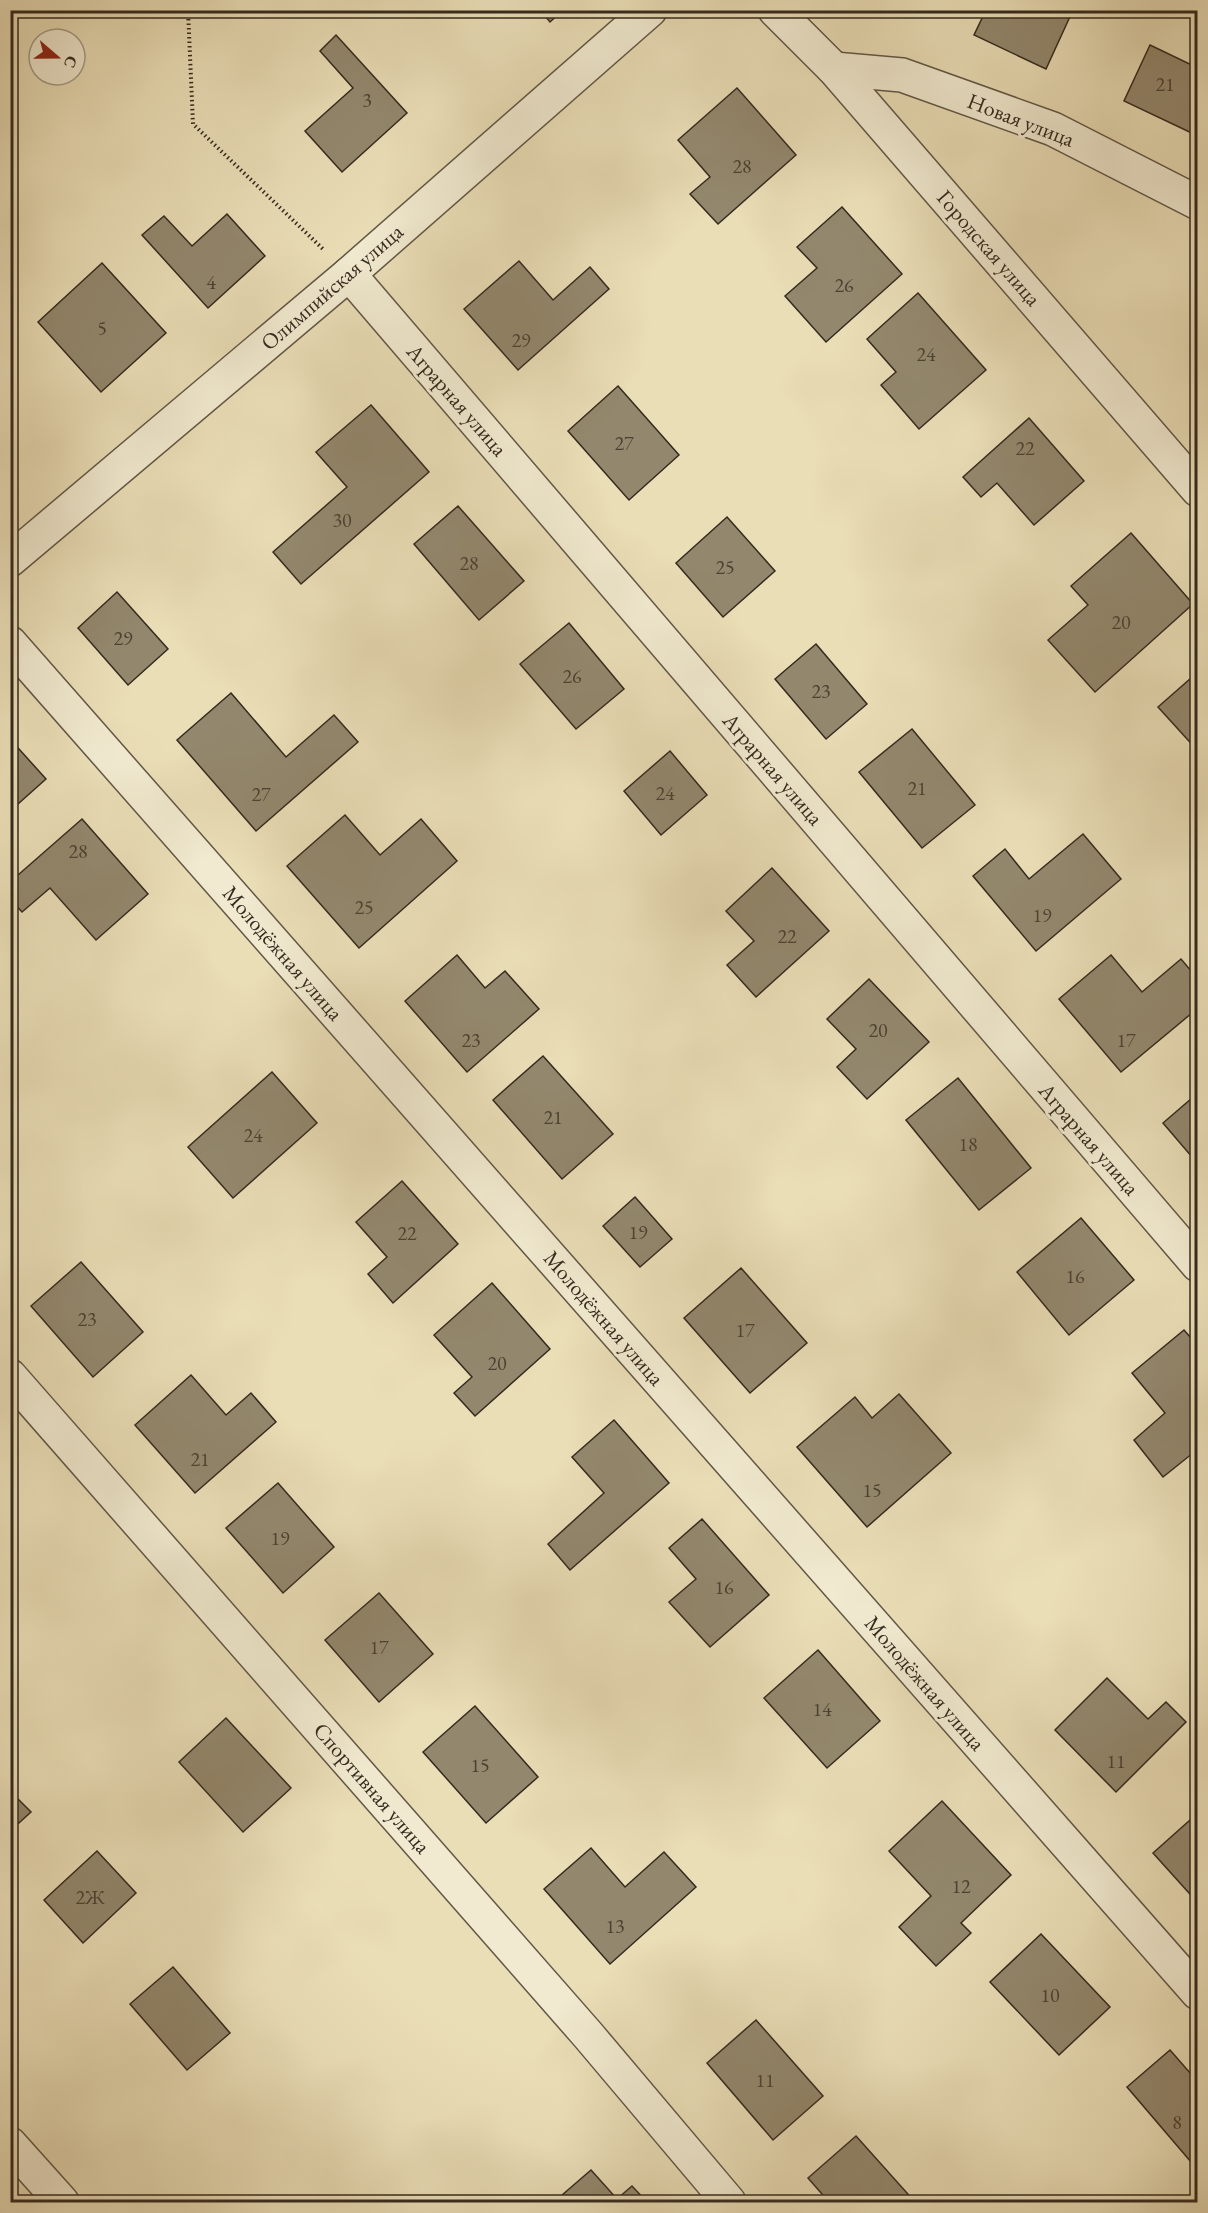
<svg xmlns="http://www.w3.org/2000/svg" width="1208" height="2213" font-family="'EB Garamond',serif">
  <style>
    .building { fill: #93886e; stroke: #352a1f; stroke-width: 1.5 }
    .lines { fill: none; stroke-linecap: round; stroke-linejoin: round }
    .minor-casing { stroke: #625745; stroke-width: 36 }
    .path { stroke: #352a1f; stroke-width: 4; stroke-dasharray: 1.5 3; stroke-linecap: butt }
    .minor { stroke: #f1ead0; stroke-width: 33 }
    .labels { text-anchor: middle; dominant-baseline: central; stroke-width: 6; stroke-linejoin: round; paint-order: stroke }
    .number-label { font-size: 20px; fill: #4c4233 }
    .street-label { font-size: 22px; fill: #352a1f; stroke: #f1ead0 }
  </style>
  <rect width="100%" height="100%" fill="#eadeb7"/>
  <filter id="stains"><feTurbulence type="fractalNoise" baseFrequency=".00333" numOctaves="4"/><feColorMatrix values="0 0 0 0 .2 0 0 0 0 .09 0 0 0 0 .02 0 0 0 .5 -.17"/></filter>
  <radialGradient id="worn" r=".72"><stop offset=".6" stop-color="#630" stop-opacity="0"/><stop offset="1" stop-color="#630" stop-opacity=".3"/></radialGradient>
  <!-- building -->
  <g class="building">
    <path d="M540,10H563L550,22Z"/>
    <path d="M986,10H1073L1046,69L974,35Z"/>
    <path d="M336,35L407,113L342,172L305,131L353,88L320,51Z"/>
    <path d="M1150,45L1198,68V136L1124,101Z"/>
    <path d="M737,88L796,155L718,224L690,194L710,177L678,140Z"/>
    <path d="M842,207L902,274L826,342L785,296L817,268L797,247Z"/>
    <path d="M227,214L265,256L208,308L142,235L164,216L192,246Z"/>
    <path d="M519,261L553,300L590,267L609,289L518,370L464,309Z"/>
    <path d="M102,263L166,333L101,392L38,322Z"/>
    <path d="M918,293L986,370L919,429L881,385L896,372L867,339Z"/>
    <path d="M618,386L679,455L629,500L568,431Z"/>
    <path d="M371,405L429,472L301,584L273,552L347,487L316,452Z"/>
    <path d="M1029,418L1084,481L1034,525L997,483L981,497L963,477Z"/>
    <path d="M458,506L524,581L479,620L414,544Z"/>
    <path d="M727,517L775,571L723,617L676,563Z"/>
    <path d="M1131,533L1193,604L1095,692L1048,640L1088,605L1071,586Z"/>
    <path d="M117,592L168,649L128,685L78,628Z"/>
    <path d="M569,623L624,689L576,729L520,664Z"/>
    <path d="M816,644L867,704L826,739L775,679Z"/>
    <path d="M1198,672V751L1158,707Z"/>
    <path d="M231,693L286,757L334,715L358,742L256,831L177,740Z"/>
    <path d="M912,729L975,805L922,848L859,772Z"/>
    <path d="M10,739L46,779L10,811Z"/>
    <path d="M670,751L707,795L661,835L624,791Z"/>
    <path d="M345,815L380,855L421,819L457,861L359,948L287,866Z"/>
    <path d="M82,819L148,894L96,940L50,888L22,912L10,899V882Z"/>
    <path d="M1083,834L1121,879L1036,951L973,876L1005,849L1029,879Z"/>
    <path d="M772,868L829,931L756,997L727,965L754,941L726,911Z"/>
    <path d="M457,955L485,988L505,971L539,1009L467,1072L405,1001Z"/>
    <path d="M1111,955L1142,992L1181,959L1198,979V1008L1121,1072L1059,999Z"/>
    <path d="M869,979L929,1042L867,1099L837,1067L856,1049L827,1019Z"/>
    <path d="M543,1056L613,1134L562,1179L493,1100Z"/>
    <path d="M272,1072L317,1123L233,1198L188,1147Z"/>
    <path d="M958,1078L1031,1168L979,1210L906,1120Z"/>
    <path d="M1198,1093V1164L1163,1123Z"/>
    <path d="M402,1181L458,1244L393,1303L368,1274L387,1257L356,1222Z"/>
    <path d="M635,1197L672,1239L640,1267L603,1226Z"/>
    <path d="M1081,1218L1134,1280L1069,1335L1017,1272Z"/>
    <path d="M81,1262L143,1332L93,1377L31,1306Z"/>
    <path d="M741,1268L807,1343L750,1393L684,1318Z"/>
    <path d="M492,1283L550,1349L475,1416L454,1393L472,1377L434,1335Z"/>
    <path d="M1184,1330L1198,1346V1449L1163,1477L1134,1440L1165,1413L1132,1373Z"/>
    <path d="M191,1375L226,1415L251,1393L276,1422L195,1493L135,1425Z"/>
    <path d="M899,1394L951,1453L867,1527L797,1447L855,1397L872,1418Z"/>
    <path d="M614,1420L669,1483L570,1570L548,1544L604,1493L572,1457Z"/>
    <path d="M278,1483L334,1547L283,1593L226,1528Z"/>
    <path d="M702,1519L769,1595L710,1647L669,1602L696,1579L669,1548Z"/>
    <path d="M379,1593L433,1654L379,1702L325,1640Z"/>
    <path d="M818,1650L880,1721L827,1768L764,1698Z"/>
    <path d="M1107,1678L1148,1719L1166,1702L1186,1722L1116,1792L1055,1730Z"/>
    <path d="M475,1706L538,1777L486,1823L423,1752Z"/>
    <path d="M226,1718L291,1788L243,1832L179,1762Z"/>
    <path d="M10,1791L31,1812L10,1831Z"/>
    <path d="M942,1801L1011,1875L961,1923L971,1933L936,1966L899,1927L931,1896L889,1851Z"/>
    <path d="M1198,1813V1903L1153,1853Z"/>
    <path d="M591,1848L625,1887L664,1852L696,1887L610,1964L544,1889Z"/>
    <path d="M97,1851L136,1893L83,1943L44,1900Z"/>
    <path d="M1041,1934L1110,2007L1059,2055L990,1982Z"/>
    <path d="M173,1967L230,2033L187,2070L130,2004Z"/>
    <path d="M756,2020L823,2096L773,2140L707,2063Z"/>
    <path d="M1170,2050L1198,2082V2157L1191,2162L1127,2087Z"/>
    <path d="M856,2136L915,2202H829L808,2178Z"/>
    <path d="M591,2170L617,2199L632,2186L647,2202H554Z"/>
  </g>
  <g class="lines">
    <defs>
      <g id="minor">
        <path d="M775,10L834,69L1198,490"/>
        <path d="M834,69L902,75L1053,129L1198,203"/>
        <path d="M349,274L1198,1265"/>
        <path d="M10,560L349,274L650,10"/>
        <path d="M10,643L1198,1993"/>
        <path d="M10,1376L588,2035L729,2202"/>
        <path d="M10,2144L62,2202"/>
      </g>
    </defs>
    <!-- minor casing -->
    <use href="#minor" class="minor-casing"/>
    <!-- path -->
    <path class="path" d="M188,10L193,124L324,250"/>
    <!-- minor -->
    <use href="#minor" class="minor"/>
  </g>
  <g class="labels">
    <!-- number labels -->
    <g class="number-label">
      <text x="1165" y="84">21</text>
      <text x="367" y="100">3</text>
      <text x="742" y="166">28</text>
      <text x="211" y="282">4</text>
      <text x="844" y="285">26</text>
      <text x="102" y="328">5</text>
      <text x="521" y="340">29</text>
      <text x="926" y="354">24</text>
      <text x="624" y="443">27</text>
      <text x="1025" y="448">22</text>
      <text x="342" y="520">30</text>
      <text x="469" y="563">28</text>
      <text x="725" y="567">25</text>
      <text x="1121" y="622">20</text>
      <text x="123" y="638">29</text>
      <text x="572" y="676">26</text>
      <text x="821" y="691">23</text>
      <text x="917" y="788">21</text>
      <text x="665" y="793">24</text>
      <text x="261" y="794">27</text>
      <text x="78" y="851">28</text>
      <text x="364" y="907">25</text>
      <text x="1042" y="915">19</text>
      <text x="787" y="936">22</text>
      <text x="878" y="1030">20</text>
      <text x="471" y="1040">23</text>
      <text x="1126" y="1040">17</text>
      <text x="553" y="1117">21</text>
      <text x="253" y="1135">24</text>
      <text x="968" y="1144">18</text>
      <text x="638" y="1232">19</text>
      <text x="407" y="1233">22</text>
      <text x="1075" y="1276">16</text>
      <text x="87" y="1319">23</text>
      <text x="745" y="1330">17</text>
      <text x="497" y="1363">20</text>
      <text x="200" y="1459">21</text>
      <text x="872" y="1490">15</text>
      <text x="280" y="1538">19</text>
      <text x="724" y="1587">16</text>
      <text x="379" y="1647">17</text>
      <text x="822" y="1709">14</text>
      <text x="1116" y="1761">11</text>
      <text x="480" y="1765">15</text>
      <text x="961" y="1886">12</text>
      <text x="90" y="1897">2Ж</text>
      <text x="615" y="1926">13</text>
      <text x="1050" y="1995">10</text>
      <text x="765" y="2080">11</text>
      <text x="1177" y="2122">8</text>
    </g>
    <!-- street labels -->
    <g class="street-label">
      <text transform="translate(1021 120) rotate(21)">Новая улица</text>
      <text transform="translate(989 248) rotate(49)">Городская улица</text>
      <text transform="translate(332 287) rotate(-41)">Олимпийская улица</text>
      <text transform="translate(457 400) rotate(49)">Аграрная улица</text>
      <text transform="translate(773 769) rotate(49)">Аграрная улица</text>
      <text transform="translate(283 953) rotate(49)">Молодёжная улица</text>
      <text transform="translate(1089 1139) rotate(49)">Аграрная улица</text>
      <text transform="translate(604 1318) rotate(49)">Молодёжная улица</text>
      <text transform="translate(925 1683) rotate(49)">Молодёжная улица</text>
      <text transform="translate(372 1788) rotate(49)">Спортивная улица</text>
    </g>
  </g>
  <!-- margin -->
  <rect width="1208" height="2213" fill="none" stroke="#eadeb7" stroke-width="36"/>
  <rect x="12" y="12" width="1184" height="2189" fill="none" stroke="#352a1f" stroke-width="3"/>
  <rect x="18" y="18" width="1172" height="2177" fill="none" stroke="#352a1f" stroke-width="1.5"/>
  <!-- north arrow -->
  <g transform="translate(57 57) rotate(110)"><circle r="28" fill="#f1ead0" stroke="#a69d89" stroke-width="1.5"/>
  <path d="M0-4.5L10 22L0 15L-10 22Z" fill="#8f2418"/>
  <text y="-9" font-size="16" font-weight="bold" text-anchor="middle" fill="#352a1f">С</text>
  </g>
  <rect width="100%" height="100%" filter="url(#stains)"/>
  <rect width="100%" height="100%" fill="url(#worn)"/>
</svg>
